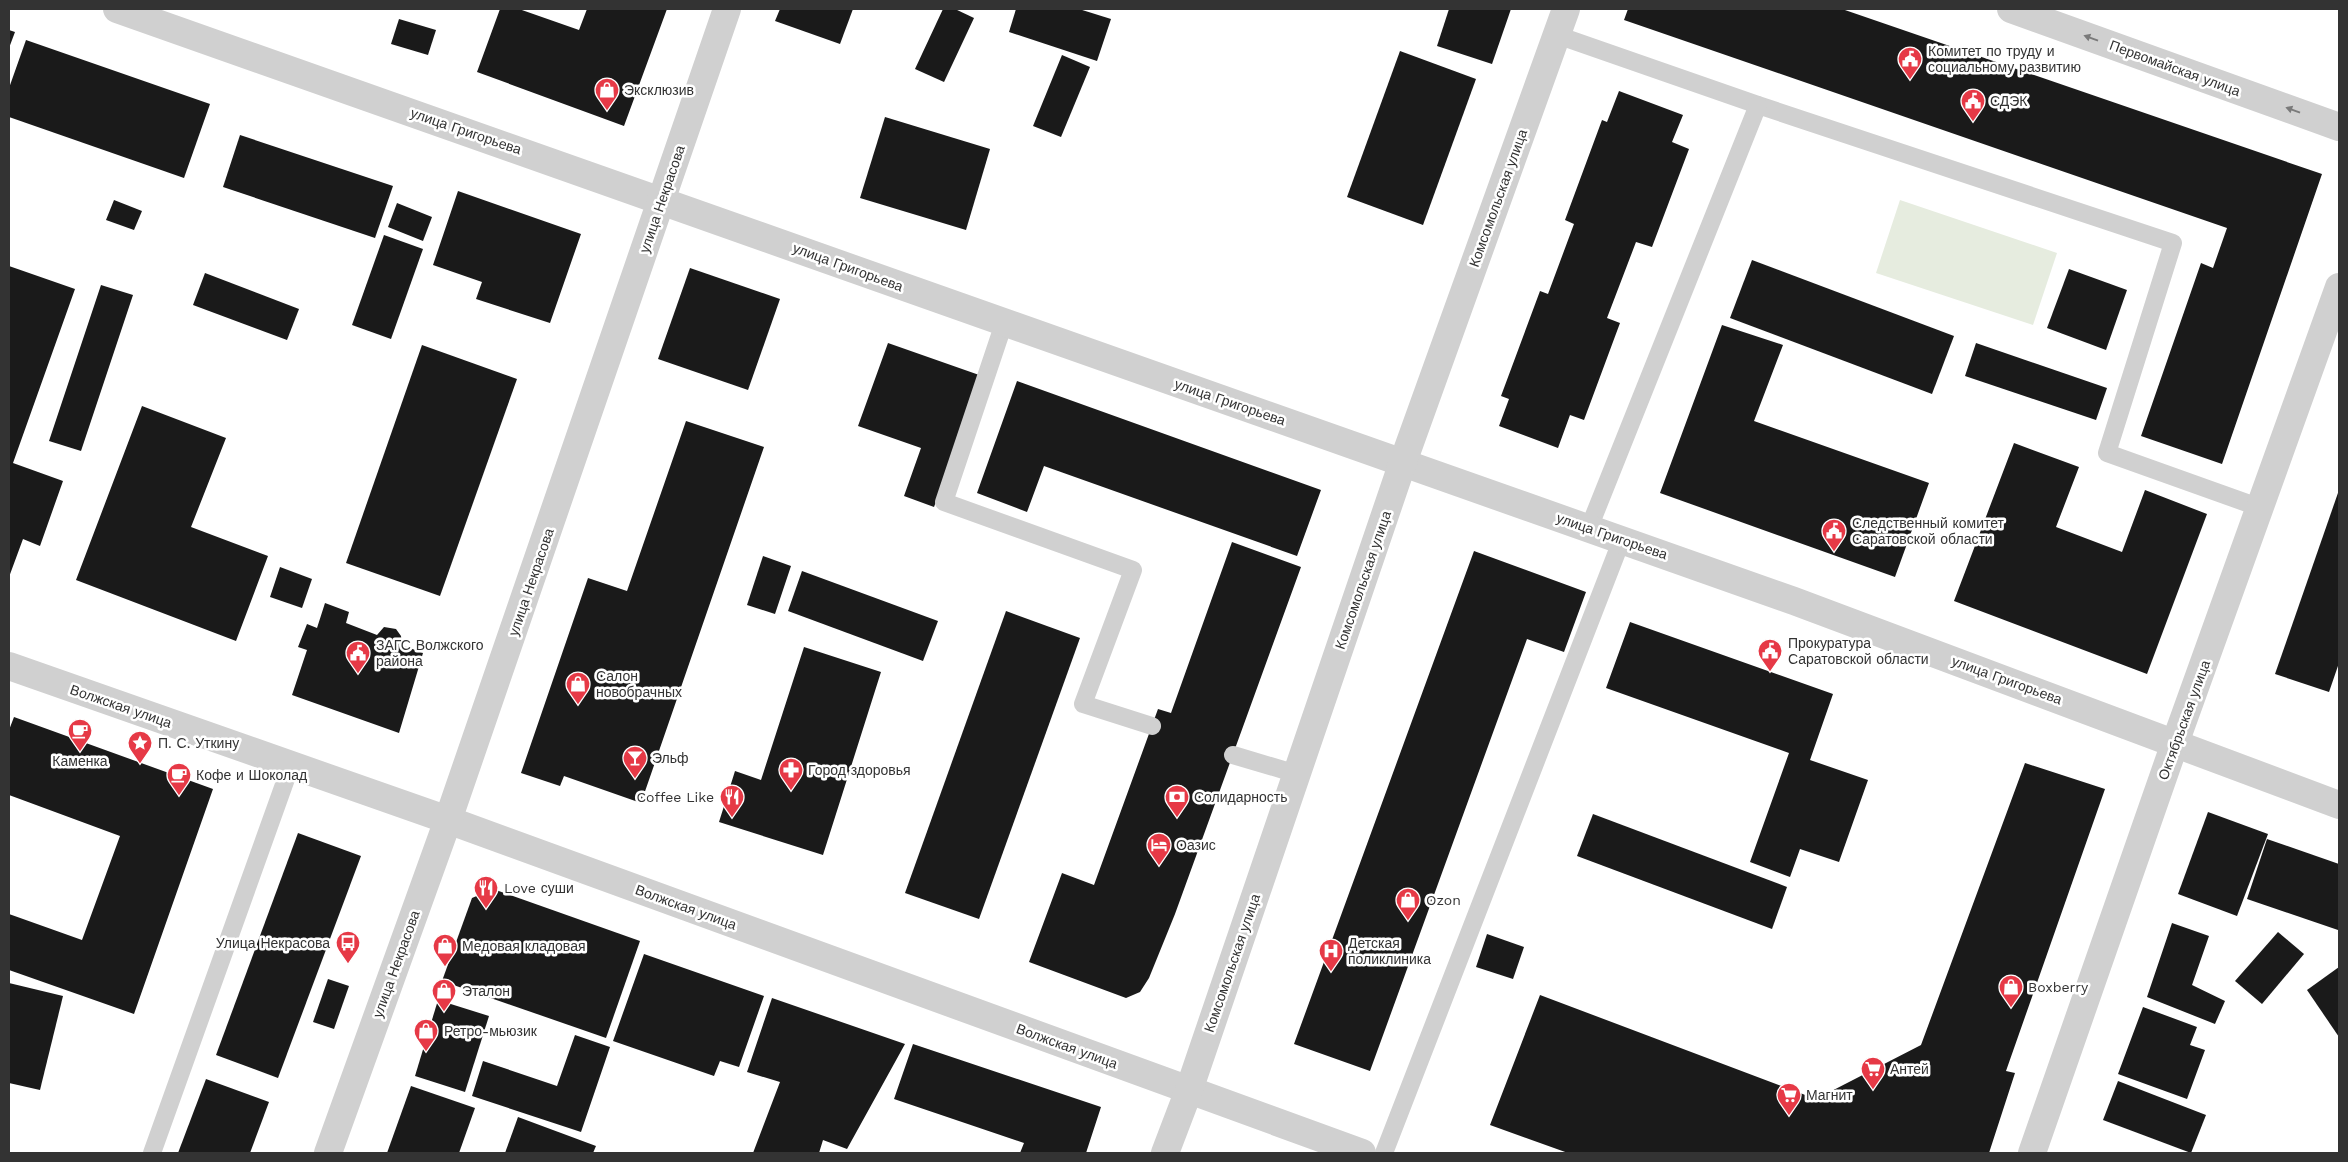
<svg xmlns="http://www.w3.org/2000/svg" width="2348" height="1162" font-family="'Work Sans',sans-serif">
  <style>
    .green { fill: #e6ecdf }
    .building { fill: #1a1a1a }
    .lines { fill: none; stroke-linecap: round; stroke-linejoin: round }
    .lane { stroke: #d0d0d0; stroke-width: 18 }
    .street { stroke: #d0d0d0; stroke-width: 28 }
    .oneway { fill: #7a7a7a }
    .labels { text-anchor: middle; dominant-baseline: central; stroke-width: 5; stroke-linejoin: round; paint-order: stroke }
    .poi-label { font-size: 14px; fill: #333; stroke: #fff; text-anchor: start }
    .street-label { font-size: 14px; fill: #333; stroke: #fff }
  </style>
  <rect width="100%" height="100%" fill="#fff"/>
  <!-- green -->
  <path class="green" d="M1900,200L2057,253L2033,325L1876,273Z"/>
  <!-- building -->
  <g class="building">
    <path d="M500,9H519L579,30L587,9H667L624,126L477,72Z"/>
    <path d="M780,9H853L840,44L775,21Z"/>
    <path d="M943,9H955L974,18L944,82L915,69Z"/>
    <path d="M1016,9H1079L1111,19L1097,61L1009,32Z"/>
    <path d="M1449,9H1511L1492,64L1437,46Z"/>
    <path d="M1628,9H1842L2322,174L2222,464L2141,436L2201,263L2213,268L2227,228L1624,20Z"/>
    <path d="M399,19L436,30L428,55L391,44Z"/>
    <path d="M9,30L15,32L9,48Z"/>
    <path d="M26,40L210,104L184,178L9,117V88Z"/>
    <path d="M1400,51L1476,79L1423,225L1347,197Z"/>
    <path d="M1062,55L1090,67L1061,137L1033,126Z"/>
    <path d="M1619,91L1683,115L1672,142L1689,149L1652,247L1636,242L1607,318L1620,323L1584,420L1570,415L1558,448L1499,426L1509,399L1501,396L1540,291L1548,294L1574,224L1565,220L1602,120L1607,122Z"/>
    <path d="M885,117L990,149L966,230L860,198Z"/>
    <path d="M240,135L393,186L375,238L223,187Z"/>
    <path d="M458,191L581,234L550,323L476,299L482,282L433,265Z"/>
    <path d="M114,200L142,211L134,230L106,220Z"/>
    <path d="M397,203L432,217L423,241L388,227Z"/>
    <path d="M384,235L423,249L391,339L352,325Z"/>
    <path d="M1752,260L1954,336L1932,394L1730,318Z"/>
    <path d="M9,266L75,289L13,463L63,481L40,546L23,539L9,577Z"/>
    <path d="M690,268L780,299L748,390L658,359Z"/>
    <path d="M2069,269L2127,290L2106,350L2047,328Z"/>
    <path d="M205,273L299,309L287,340L193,305Z"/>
    <path d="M101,285L133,295L81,451L49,441Z"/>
    <path d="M1722,325L1783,345L1754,421L1929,483L1895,577L1660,493Z"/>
    <path d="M888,343L982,376L934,507L904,496L921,448L858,426Z"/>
    <path d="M1976,343L2107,388L2096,420L1965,376Z"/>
    <path d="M422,345L517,379L440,596L346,563Z"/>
    <path d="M1017,381L1321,490L1297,556L1044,466L1027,512L977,493Z"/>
    <path d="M142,406L226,438L191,527L268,556L236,641L76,580Z"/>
    <path d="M686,421L764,447L641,803L564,776L560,786L521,773L588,578L627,591Z"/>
    <path d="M2014,443L2079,467L2056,527L2122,552L2145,490L2207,514L2147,674L1954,601Z"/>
    <path d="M2339,490V663L2329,692L2275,674Z"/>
    <path d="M1232,542L1301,567L1175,914L1149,978L1140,992L1126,998L1029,962L1062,873L1094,885L1158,709L1171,713Z"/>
    <path d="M1474,551L1586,592L1564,652L1527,639L1370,1071L1294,1044Z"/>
    <path d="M763,556L791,566L775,614L747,605Z"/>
    <path d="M280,567L312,579L302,608L270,597Z"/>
    <path d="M802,571L938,621L923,661L788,611Z"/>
    <path d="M325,603L349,612L346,623L377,635L384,627L396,629L401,636L402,645L423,653L399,733L292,695L307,650L298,647L307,624L317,628Z"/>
    <path d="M1006,611L1080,638L979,919L905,893Z"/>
    <path d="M1630,622L1833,694L1810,760L1868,780L1839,862L1800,849L1790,877L1750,862L1789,753L1606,688Z"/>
    <path d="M804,647L881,672L823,855L719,822L735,771L761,780Z"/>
    <path d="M14,717L213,789L134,1014L9,970V914L82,940L120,836L9,795V730Z"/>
    <path d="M2025,763L2105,789L2006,1071L2015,1073L1989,1153H1568L1490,1125L1540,995L1816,1099L1921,1045Z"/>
    <path d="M2208,812L2268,834L2237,916L2178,894Z"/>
    <path d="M1593,814L1787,887L1772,929L1577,856Z"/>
    <path d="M298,833L361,856L278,1078L216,1055Z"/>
    <path d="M2267,839L2339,864L2338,930L2247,899Z"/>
    <path d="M493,889L640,941L606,1038L442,981L472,898Z"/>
    <path d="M2172,923L2209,936L2192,985L2225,1001L2215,1024L2147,997Z"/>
    <path d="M2278,932L2304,954L2262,1004L2235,981Z"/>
    <path d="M1487,934L1524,947L1513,979L1476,967Z"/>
    <path d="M644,954L764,996L739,1067L720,1061L714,1076L613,1041Z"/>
    <path d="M2339,967V1037L2307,990Z"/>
    <path d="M328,979L349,986L334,1029L313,1022Z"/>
    <path d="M9,983L63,996L40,1090L9,1083Z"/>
    <path d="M772,998L905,1044L847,1149L823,1140L819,1153H753L780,1082L747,1072Z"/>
    <path d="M438,1000L489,1016L465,1092L415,1076Z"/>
    <path d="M2143,1007L2197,1027L2190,1045L2205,1050L2187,1099L2118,1074Z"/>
    <path d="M575,1035L610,1047L581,1132L472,1096L483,1061L557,1086Z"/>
    <path d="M913,1044L1101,1107L1086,1153H1020L1024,1143L894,1099Z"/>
    <path d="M206,1079L269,1102L250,1153H178Z"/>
    <path d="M2118,1081L2206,1115L2191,1153L2103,1120Z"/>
    <path d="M411,1086L475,1108L459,1153H387Z"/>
    <path d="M518,1117L596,1146L593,1153H505Z"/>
  </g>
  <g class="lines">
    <!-- lane -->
    <g class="lane">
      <path d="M1557,35L1758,105L2173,243L2107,453L2261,508"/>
      <path d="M1004,323L944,502L1133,570L1083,704L1152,726"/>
      <path d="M1589,528L1758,105"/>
      <path d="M1233,755L1297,774"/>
      <path d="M152,1153L291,765"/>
      <path d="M1384,1153L1622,539"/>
    </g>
    <!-- street -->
    <g class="street">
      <path d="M117,9L1794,601L2339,805"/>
      <path d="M2011,9L2339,127"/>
      <path d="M9,666L448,820L1362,1153"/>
      <path d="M328,1153L448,820L727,9"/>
      <path d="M1165,1153L1189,1090L1403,462L1566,9"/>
      <path d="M2032,1153L2175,743L2339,287"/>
    </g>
  </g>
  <!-- one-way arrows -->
  <defs><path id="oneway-solid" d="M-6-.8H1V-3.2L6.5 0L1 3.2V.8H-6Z" transform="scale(1.25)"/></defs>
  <g class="oneway">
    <use href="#oneway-solid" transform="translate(2091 38) rotate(-160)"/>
    <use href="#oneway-solid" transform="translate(2293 110) rotate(-160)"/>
  </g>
  <!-- icons -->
  <defs>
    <symbol id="civic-pin" viewBox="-11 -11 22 30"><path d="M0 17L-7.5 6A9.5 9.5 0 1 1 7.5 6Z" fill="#e63946" stroke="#fff"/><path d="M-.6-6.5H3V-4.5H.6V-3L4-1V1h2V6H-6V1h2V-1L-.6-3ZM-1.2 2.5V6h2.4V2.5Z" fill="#fff"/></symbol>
    <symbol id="shop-pin" viewBox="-11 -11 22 30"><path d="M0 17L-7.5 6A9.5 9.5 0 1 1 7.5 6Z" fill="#e63946" stroke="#fff"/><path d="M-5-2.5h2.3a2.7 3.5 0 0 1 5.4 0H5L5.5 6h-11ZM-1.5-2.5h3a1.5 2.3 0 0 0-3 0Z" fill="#fff"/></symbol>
    <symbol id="cafe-pin" viewBox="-11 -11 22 30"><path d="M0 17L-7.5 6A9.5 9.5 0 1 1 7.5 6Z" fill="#e63946" stroke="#fff"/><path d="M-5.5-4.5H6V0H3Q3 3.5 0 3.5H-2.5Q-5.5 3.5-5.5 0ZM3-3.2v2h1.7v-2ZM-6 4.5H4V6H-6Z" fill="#fff"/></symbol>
    <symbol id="sight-pin" viewBox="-11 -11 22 30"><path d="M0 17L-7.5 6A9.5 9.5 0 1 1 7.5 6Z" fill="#e63946" stroke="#fff"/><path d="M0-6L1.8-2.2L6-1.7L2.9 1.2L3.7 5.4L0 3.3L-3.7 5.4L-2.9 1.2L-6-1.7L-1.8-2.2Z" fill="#fff"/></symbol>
    <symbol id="bar-pin" viewBox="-11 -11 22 30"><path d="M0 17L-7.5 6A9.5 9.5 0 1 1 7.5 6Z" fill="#e63946" stroke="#fff"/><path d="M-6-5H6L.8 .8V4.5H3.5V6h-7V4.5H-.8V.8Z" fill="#fff"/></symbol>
    <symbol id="pharmacy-pin" viewBox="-11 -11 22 30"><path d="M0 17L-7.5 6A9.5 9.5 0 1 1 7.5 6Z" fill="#e63946" stroke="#fff"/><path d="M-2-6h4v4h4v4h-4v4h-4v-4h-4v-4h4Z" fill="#fff"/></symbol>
    <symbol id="restaurant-pin" viewBox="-11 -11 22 30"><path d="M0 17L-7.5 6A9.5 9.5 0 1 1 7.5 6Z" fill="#e63946" stroke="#fff"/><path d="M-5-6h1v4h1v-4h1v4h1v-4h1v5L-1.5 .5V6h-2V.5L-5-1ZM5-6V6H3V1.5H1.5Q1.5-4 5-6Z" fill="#fff"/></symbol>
    <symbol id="bank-pin" viewBox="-11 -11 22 30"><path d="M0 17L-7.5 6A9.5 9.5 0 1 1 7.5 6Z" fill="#e63946" stroke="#fff"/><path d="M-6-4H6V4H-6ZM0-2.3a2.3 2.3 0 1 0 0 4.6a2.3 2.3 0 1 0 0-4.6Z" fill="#fff"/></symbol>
    <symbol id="hotel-pin" viewBox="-11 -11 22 30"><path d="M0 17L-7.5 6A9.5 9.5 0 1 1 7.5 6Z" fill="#e63946" stroke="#fff"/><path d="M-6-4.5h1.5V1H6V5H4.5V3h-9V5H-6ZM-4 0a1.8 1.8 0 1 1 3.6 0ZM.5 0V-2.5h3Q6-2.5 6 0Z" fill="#fff"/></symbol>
    <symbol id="bus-pin" viewBox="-11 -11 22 30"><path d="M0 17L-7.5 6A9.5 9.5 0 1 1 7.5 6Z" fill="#e63946" stroke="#fff"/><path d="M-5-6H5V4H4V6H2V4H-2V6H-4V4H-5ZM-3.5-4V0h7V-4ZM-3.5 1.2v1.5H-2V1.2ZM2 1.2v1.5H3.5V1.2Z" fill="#fff"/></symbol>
    <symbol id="hospital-pin" viewBox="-11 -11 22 30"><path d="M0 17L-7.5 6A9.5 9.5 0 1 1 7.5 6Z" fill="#e63946" stroke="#fff"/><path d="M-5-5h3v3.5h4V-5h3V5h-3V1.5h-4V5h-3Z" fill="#fff"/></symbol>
    <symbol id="supermarket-pin" viewBox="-11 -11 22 30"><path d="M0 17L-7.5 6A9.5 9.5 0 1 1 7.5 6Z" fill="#e63946" stroke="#fff"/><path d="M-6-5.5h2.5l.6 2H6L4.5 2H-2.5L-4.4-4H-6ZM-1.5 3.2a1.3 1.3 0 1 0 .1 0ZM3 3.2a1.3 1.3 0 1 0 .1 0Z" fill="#fff"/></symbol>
  </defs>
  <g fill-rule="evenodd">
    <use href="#civic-pin" x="1896" y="45" width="28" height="38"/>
    <use href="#shop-pin" x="593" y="76" width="28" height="38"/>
    <use href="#civic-pin" x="1959" y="87" width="28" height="38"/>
    <use href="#civic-pin" x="1820" y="517" width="28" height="38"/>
    <use href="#civic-pin" x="1756" y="637" width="28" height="38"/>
    <use href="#civic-pin" x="344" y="639" width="28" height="38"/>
    <use href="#shop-pin" x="564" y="670" width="28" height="38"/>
    <use href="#cafe-pin" x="66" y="717" width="28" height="38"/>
    <use href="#sight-pin" x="126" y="729" width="28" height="38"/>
    <use href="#bar-pin" x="621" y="744" width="28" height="38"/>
    <use href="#pharmacy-pin" x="777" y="756" width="28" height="38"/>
    <use href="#cafe-pin" x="165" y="761" width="28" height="38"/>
    <use href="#restaurant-pin" x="718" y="783" width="28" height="38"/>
    <use href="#bank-pin" x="1163" y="783" width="28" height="38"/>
    <use href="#hotel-pin" x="1145" y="831" width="28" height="38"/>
    <use href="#restaurant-pin" x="472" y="874" width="28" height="38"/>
    <use href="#shop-pin" x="1394" y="886" width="28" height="38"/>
    <use href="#bus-pin" x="334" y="929" width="28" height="38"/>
    <use href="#shop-pin" x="431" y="932" width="28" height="38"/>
    <use href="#hospital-pin" x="1317" y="937" width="28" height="38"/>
    <use href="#shop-pin" x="1997" y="973" width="28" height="38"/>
    <use href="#shop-pin" x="430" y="977" width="28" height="38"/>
    <use href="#shop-pin" x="412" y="1017" width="28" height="38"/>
    <use href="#supermarket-pin" x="1859" y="1055" width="28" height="38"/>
    <use href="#supermarket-pin" x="1775" y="1081" width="28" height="38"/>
  </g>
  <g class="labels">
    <!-- poi labels -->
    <g class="poi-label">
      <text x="1928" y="51">Комитет по труду и<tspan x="1928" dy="16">социальному развитию</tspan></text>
      <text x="624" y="90">Эксклюзив</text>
      <text x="1990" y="101">СДЭК</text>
      <text x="1852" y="523">Следственный комитет<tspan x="1852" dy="16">Саратовской области</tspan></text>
      <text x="1788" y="643">Прокуратура<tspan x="1788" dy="16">Саратовской области</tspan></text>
      <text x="376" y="645">ЗАГС Волжского<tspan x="376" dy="16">района</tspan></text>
      <text x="596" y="676">Салон<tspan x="596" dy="16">новобрачных</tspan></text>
      <text x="158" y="743">П. С. Уткину</text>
      <text x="652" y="758">Эльф</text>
      <text x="80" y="761" text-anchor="middle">Каменка</text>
      <text x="808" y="770">Город здоровья</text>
      <text x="196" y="775">Кофе и Шоколад</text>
      <text x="714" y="797" text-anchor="end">Coffee Like</text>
      <text x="1194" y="797">Солидарность</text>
      <text x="1176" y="845">Оазис</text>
      <text x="504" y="888">Love суши</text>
      <text x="1426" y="900">Ozon</text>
      <text x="330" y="943" text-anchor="end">Улица Некрасова</text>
      <text x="1348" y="943">Детская<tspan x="1348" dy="16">поликлиника</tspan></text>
      <text x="462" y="946">Медовая кладовая</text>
      <text x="2028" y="987">Boxberry</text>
      <text x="462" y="991">Эталон</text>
      <text x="444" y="1031">Ретро-мьюзик</text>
      <text x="1890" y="1069">Антей</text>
      <text x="1806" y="1095">Магнит</text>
    </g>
    <!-- street labels -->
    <g class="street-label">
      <text transform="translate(2175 68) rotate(20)">Первомайская улица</text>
      <text transform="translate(466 131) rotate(19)">улица Григорьева</text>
      <text transform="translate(1498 198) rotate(-70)">Комсомольская улица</text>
      <text transform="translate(662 199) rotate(-71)">улица Некрасова</text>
      <text transform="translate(848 267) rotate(20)">улица Григорьева</text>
      <text transform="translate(1230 402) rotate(19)">улица Григорьева</text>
      <text transform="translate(1612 536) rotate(19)">улица Григорьева</text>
      <text transform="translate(1363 580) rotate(-71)">Комсомольская улица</text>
      <text transform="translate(531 582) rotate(-71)">улица Некрасова</text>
      <text transform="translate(2007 680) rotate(20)">улица Григорьева</text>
      <text transform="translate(121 706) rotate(19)">Волжская улица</text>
      <text transform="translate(2184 720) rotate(-70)">Октябрьская улица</text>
      <text transform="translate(686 907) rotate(20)">Волжская улица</text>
      <text transform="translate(1232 963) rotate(-71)">Комсомольская улица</text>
      <text transform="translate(396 964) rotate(-70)">улица Некрасова</text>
      <text transform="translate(1067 1046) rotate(20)">Волжская улица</text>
    </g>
  </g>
  <!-- border -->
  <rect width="2348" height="1162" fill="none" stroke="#333333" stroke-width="20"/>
</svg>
